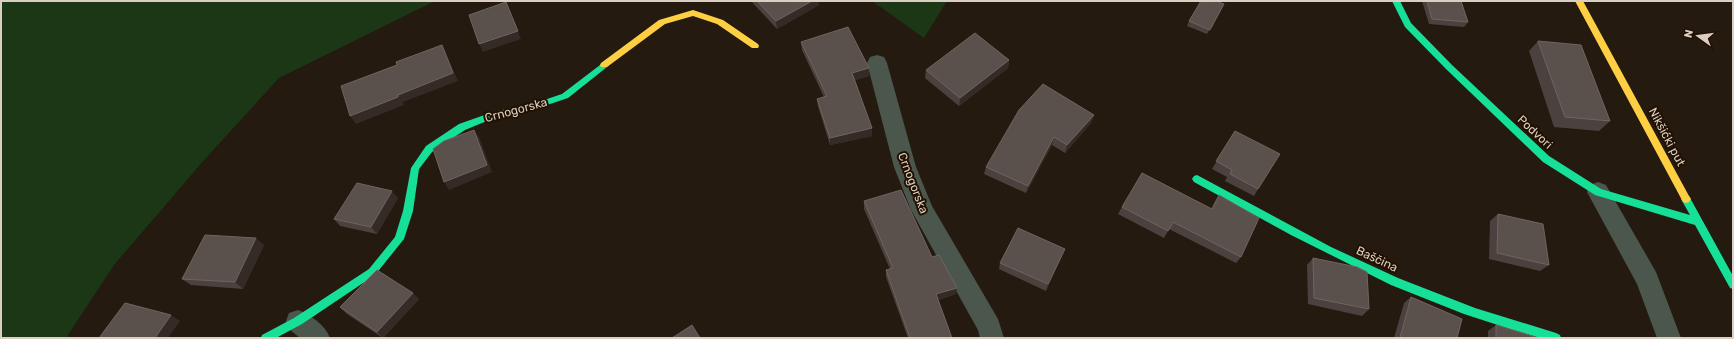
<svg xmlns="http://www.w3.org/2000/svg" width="1734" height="339" font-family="Rubik,sans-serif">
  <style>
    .green { fill: #1b3715 }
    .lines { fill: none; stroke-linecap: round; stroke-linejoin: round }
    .street { fill: #4b564d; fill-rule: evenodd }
    .fast { fill: #16e098; fill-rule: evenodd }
    .slow { fill: #ffcf43; fill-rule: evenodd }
    .wall { fill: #4b423f }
    .shaded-wall { fill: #352b26 }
    .building { fill: #5a514d; stroke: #6e6560 }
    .labels { text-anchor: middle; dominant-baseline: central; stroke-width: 4; stroke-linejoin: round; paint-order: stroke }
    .street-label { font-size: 12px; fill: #dbcfc3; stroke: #221101 }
  </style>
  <rect width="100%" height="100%" fill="#241a10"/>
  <!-- green -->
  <g class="green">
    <path d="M1,1H435L279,78L205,159L114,265L66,338H1Z"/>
    <path d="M872,1H947L924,38Z"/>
  </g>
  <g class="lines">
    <!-- street -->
    <g class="street">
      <path d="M877,55L884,57L887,63L916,167L932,206L998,319L1004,338H980L978,330L911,210L894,167L867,63L870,57Z"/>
      <path d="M1598,182L1606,185L1656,272L1681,338H1657L1637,284L1587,192L1590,185Z"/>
      <path d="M298,310C311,315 325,325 330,338H300L289,329L286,321L289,313Z"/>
    </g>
    <!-- fast -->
    <g class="fast">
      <path d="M1392,1H1400L1411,23L1452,65L1549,156L1601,189L1690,215L1681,199L1683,196L1686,195L1689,196L1733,276V289L1730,288L1695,225L1595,195L1543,162L1446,69L1405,27Z"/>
      <path d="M604,62L608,65L607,67L568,98L535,109L494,118L465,130L432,152L419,169L413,211L404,239L375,275L302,324L276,338H261L262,335L294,318L369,269L395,237L403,211L411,168L426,146L459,124L493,112L535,103L562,94Z"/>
      <path d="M1197,175L1331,247L1398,278L1475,308L1556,333L1560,335L1561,338H1540L1510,329L1464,314L1391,285L1291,235L1194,182L1192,179L1194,176Z"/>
    </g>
    <!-- slow -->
    <g class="slow">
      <path d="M1575,1H1583L1689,196L1691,199L1689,202L1686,203L1683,202Z"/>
      <path d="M693,10L723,20L758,44L759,46L758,48H752L717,24L693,16L665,24L607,67H601L600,65L601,63L659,20Z"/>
    </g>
  </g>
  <!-- wall -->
  <g class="wall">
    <path d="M751,1H819V5L777,29Z"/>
    <path d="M1422,1H1461L1468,22L1464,27L1429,24Z"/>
    <path d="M1224,4L1207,34L1187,26L1189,21Z"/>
    <path d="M1538,41L1610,121L1599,131L1554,127L1529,51Z"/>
    <path d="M801,42L869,76L855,80L872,128V136L830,145L818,106L817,99L824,97L802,50Z"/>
    <path d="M1009,60L1008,68L959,106L925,78L926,70Z"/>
    <path d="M1094,115L1091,123L1065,153L1052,145L1026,193L984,174L986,167Z"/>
    <path d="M1235,131L1258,189L1254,196L1225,181L1227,177L1212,169Z"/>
    <path d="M1219,195L1241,257L1236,263L1169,229L1164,238L1118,214L1122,207L1211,209Z"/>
    <path d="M398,198L377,234L340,226L334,219Z"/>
    <path d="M864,201L932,257L956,294L938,300L952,338H908L886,277V270L890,269L864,209Z"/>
    <path d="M1498,214L1549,265L1540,271L1489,259L1490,221Z"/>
    <path d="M264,245L243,289L191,285L182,279Z"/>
    <path d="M1062,256L1046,291L999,269L1000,263Z"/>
    <path d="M1313,258L1369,309L1362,316L1308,304L1307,265Z"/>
    <path d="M1411,297L1457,338H1394L1404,303Z"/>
    <path d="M419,299L383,338L347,314L340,307Z"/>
    <path d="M1496,325L1539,338H1488V331Z"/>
  </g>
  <!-- shaded-wall -->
  <g class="shaded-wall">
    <path d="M812,1H819V5L777,29L776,21Z"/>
    <path d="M506,2L521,39L483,52L479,44Z"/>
    <path d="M442,45L446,53L458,81L403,102L404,105L356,124L350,116L398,95Z"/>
    <path d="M1009,60L1008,68L959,106L960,98Z"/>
    <path d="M869,68V76L852,81V73Z"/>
    <path d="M1094,115L1091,123L1065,153L1067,145Z"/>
    <path d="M872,128V136L830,145V138Z"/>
    <path d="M474,130L479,137L492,172L449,190L444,182Z"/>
    <path d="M1054,137L1052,145L1026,193L1028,186Z"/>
    <path d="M392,191L398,198L377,234L371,227Z"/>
    <path d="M256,238L264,245L243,289L235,282Z"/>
    <path d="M1065,249L1062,256L1046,291L1048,284Z"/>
    <path d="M957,288L956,294L935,301L936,294Z"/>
    <path d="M413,293L419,299L383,338L377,332Z"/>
    <path d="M171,315L180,321L168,338H155Z"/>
  </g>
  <!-- building -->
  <g class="building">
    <path d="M757,1H812L776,21Z"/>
    <path d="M1201,1H1216L1224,4L1210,30L1189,21Z"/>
    <path d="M1427,1H1461L1468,22L1432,19Z"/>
    <path d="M506,2L518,31L479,44L469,15Z"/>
    <path d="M848,27L869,68L852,73L872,128L830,138L817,99L827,96L801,42Z"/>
    <path d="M975,33L1009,60L960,98L926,70Z"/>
    <path d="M1538,41L1581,45L1610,121L1565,117Z"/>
    <path d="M442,45L453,73L398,95V97L350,116L341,86L397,65L396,62Z"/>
    <path d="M1043,84L1094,115L1067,145L1054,137L1028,186L986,167L1019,110Z"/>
    <path d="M474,130L487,165L444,182L433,149L444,141Z"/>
    <path d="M1235,131L1280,154L1258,189L1230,174L1232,170L1216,161Z"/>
    <path d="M1142,173L1212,209L1219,195L1259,218L1241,257L1173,222L1168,231L1122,207Z"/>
    <path d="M357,183L392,191L371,227L334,219Z"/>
    <path d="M901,190L932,257L939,255L957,288L936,294L952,338H910L886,270L893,268L864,201Z"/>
    <path d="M1498,214L1543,224L1549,265L1497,253Z"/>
    <path d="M1018,228L1065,249L1048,284L1000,263Z"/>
    <path d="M205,235L256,238L235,282L182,279Z"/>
    <path d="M1313,258L1357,267L1367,272L1369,309L1314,298Z"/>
    <path d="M377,270L413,293L377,332L340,307Z"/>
    <path d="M1411,297L1462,319L1457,338H1400Z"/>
    <path d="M125,303L171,315L155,338H99Z"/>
    <path d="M692,325L700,338H672Z"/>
    <path d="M1496,325L1539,338H1496Z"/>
  </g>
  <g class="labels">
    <!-- street labels -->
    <g class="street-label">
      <text transform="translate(516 110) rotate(-15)">Crnogorska</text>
      <text transform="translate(1535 132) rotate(43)">Podvori</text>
      <text transform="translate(1667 137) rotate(62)">Nikšićki put</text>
      <text transform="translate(913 183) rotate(69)">Crnogorska</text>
      <text transform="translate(1377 259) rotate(25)">Baščina</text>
    </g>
  </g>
  <!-- border -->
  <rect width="1734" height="339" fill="none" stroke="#dbcfc3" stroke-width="4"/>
  <!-- north arrow -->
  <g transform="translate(1698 36) rotate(284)" stroke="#221101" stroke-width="3" paint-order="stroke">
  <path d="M0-3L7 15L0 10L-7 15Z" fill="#dbcfc3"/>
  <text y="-6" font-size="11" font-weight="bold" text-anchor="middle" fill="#dbcfc3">N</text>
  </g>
</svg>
